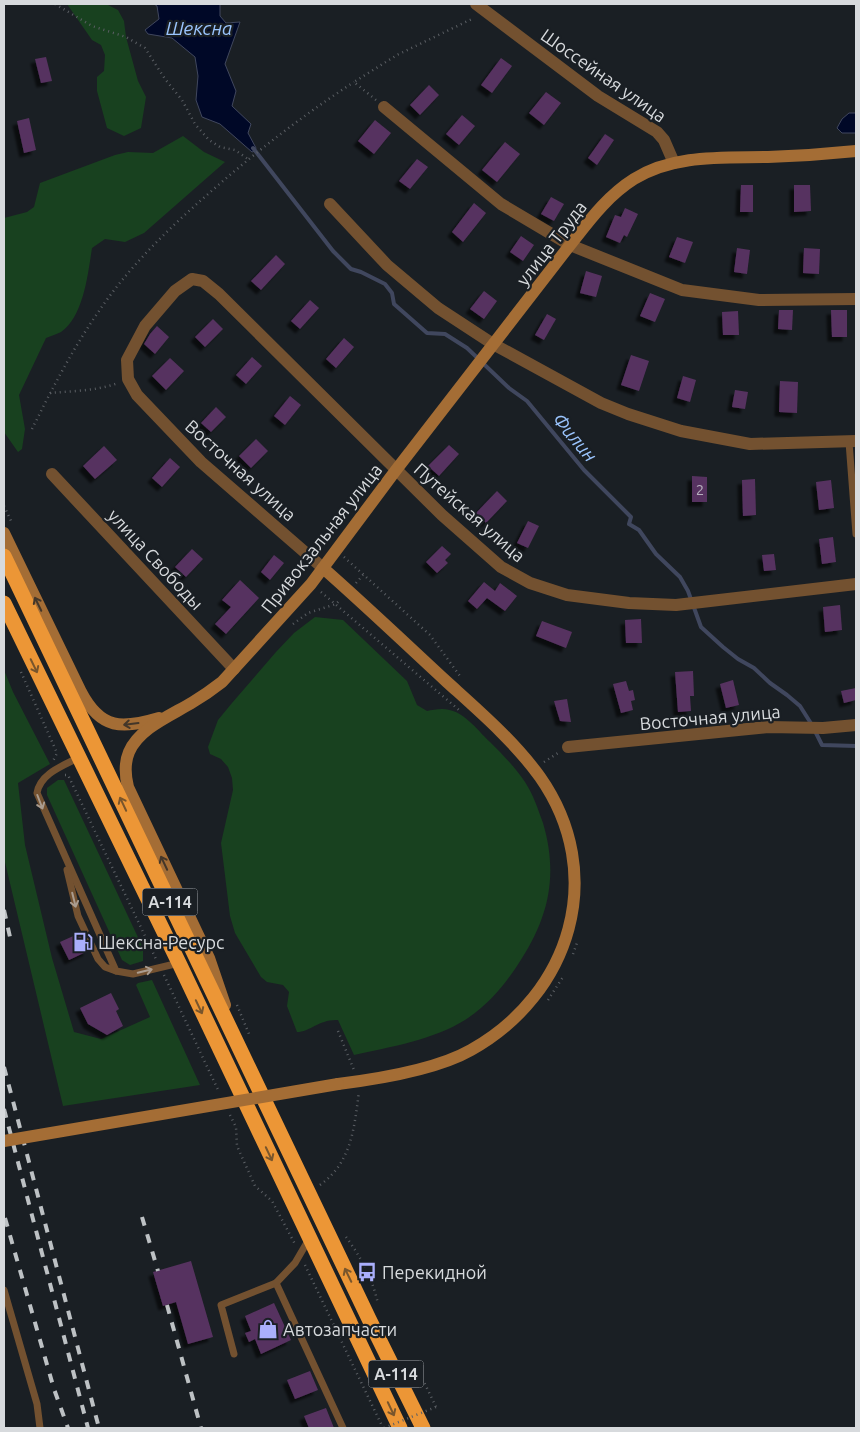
<svg xmlns="http://www.w3.org/2000/svg" width="860" height="1432" font-family="Ubuntu,sans-serif">
  <style>
    .green { fill: #18411f }
    .water { fill: #000827; stroke: #40475e }
    .lines { fill: none; stroke-linecap: round; stroke-linejoin: round }
    .stream { stroke: #40475e; stroke-width: 4 }
    .building { fill: #573260; filter: url(#shadow) }
    .path { stroke: #5b5f64; stroke-width: 2.5; stroke-dasharray: 1 4; stroke-linecap: butt }
    .lane { stroke: #735130; stroke-width: 7 }
    .street { stroke: #735130; stroke-width: 12 }
    .secondary { stroke: #a46d35; stroke-width: 12 }
    .highway { stroke: #ec9636; stroke-width: 15 }
    .rail { stroke: #bdc1c4; stroke-width: 4; stroke-dasharray: 9 9; stroke-linecap: butt }
    .path-bridge { stroke: #5b5f64; stroke-width: 2.5; stroke-dasharray: 1 4; stroke-linecap: butt }
    .secondary-bridge { stroke: #a46d35; stroke-width: 12 }
    .oneway { stroke: #433629 }
    .oneway2 { stroke: #78552c }
    .oneway3 { stroke: #aa9c8f }
    .labels { text-anchor: middle; dominant-baseline: central; stroke-width: 4.5; stroke-linejoin: round; paint-order: stroke }
    .number-label { font-size: 15px; fill: #b7b0be }
    .shield { fill: #1a1f24; stroke: #9ea2a6; stroke-width: 1 }
    .shield-label { font-size: 16px; font-weight: bold; fill: #d7dadd }
    .street-label { font-size: 18px; fill: #d7dadd; stroke: #1a1f24 }
    .poi-label { font-size: 18px; fill: #d7dadd; stroke: #1a1f24; text-anchor: start }
    .water-label { font-size: 19px; font-style: italic; fill: #9ac4fd; stroke: #1a1f24 }
  </style>
  <defs>
    <filter id="shadow"><feDropShadow dx="-4.5" dy="4.5" stdDeviation="1" flood-color="#0009"/></filter>
  </defs>
  <rect width="100%" height="100%" fill="#1a1f24"/>
  <!-- green -->
  <g class="green">
    <path d="M67,4H106L118,10L124,21L126,37L138,81L146,97L141,128L124,136L107,128L97,91V77L104,71L105,55L101,45L92,40Z"/>
    <path d="M183,136L204,152L225,162L144,233L125,242L105,239L92,248C88,273 84,316 61,332C57,334 51,336 46,338L19,395L25,429L22,449L18,452L4,432V218L27,212L34,207L40,183L115,155L128,152L153,153Z"/>
    <path d="M315,617L343,620L407,681L417,705L427,711C431,710 437,709 442,709C463,709 476,729 490,742C502,754 515,767 525,782C533,794 538,809 543,823C559,877 548,920 517,966C503,987 487,1006 465,1020C433,1040 390,1047 354,1055L338,1020C319,1019 310,1032 297,1032L287,1006L289,992L283,985L267,982L261,977L235,933L230,916L221,843L233,790L232,778L228,767L221,759L210,754L208,747L218,720L232,703L276,652L294,633Z"/>
    <path d="M4,670L13,692L50,764L18,783L25,845L52,958L74,1032L101,1039L150,1017L136,985L138,983L152,980L200,1085L63,1106L4,858Z"/>
    <path d="M58,780H64L143,948V961L130,965L122,960L47,795V788Z"/>
  </g>
  <!-- water -->
  <g class="water">
    <path d="M154,4H220V16L226,23L240,22L225,64L236,91L232,106L251,124L248,133L256,148L255,151L252,152L220,124L202,117L196,100L198,76L195,57L172,38L148,34L145,30L159,19L157,6Z"/>
    <path d="M849,113H856V133H842L837,128L842,119Z"/>
  </g>
  <g class="lines">
    <!-- stream -->
    <g class="stream">
      <path d="M253,148L333,251L351,269L361,272L385,284L392,293L394,304L427,333L445,334L467,348L509,388L527,401L584,470L631,517L629,524L639,530L656,554L680,577L688,591L701,627L723,647L738,659L754,668L770,683L787,695L800,706L812,725"/>
      <path d="M815,731L822,745L856,746"/>
    </g>
  </g>
  <!-- building -->
  <g class="building">
    <path d="M46,57L52,81L41,83L35,59Z"/>
    <path d="M501,58L512,66L492,93L481,85Z"/>
    <path d="M429,85L439,95L420,115L410,105Z"/>
    <path d="M546,92L561,103L544,125L529,113Z"/>
    <path d="M462,115L475,126L459,145L446,134Z"/>
    <path d="M29,118L36,150L24,153L17,121Z"/>
    <path d="M375,120L391,133L374,154L358,141Z"/>
    <path d="M605,134L614,140L597,165L588,158Z"/>
    <path d="M505,142L520,154L497,182L482,170Z"/>
    <path d="M417,159L428,167L410,189L399,181Z"/>
    <path d="M741,185H753V212H740Z"/>
    <path d="M794,185H810L811,211L794,212Z"/>
    <path d="M551,197L564,204L554,221L541,214Z"/>
    <path d="M474,203L486,213L463,242L452,232Z"/>
    <path d="M625,208L638,214L627,237L624,235L620,243L606,237L615,215L621,217Z"/>
    <path d="M521,236L534,245L523,261L510,252Z"/>
    <path d="M677,237L693,242L685,263L669,257Z"/>
    <path d="M737,248L750,250L747,274L734,272Z"/>
    <path d="M804,248L820,249L819,274L803,273Z"/>
    <path d="M276,255L285,264L261,290L251,281Z"/>
    <path d="M586,271L602,276L596,297L580,293Z"/>
    <path d="M484,291L497,301L484,319L470,309Z"/>
    <path d="M650,293L665,299L655,322L640,316Z"/>
    <path d="M310,300L319,308L300,329L291,321Z"/>
    <path d="M779,310H793L792,330L778,329Z"/>
    <path d="M831,310H847V337H832Z"/>
    <path d="M738,311L739,335H723L722,312Z"/>
    <path d="M547,314L556,319L544,340L535,335Z"/>
    <path d="M213,319L223,329L205,347L195,337Z"/>
    <path d="M157,326L169,337L155,354L144,344L150,334Z"/>
    <path d="M344,338L354,347L336,368L326,359Z"/>
    <path d="M631,355L649,361L639,391L621,385Z"/>
    <path d="M252,357L262,366L246,384L236,375Z"/>
    <path d="M170,358L184,371L166,390L152,376Z"/>
    <path d="M683,376L696,380L690,402L677,398Z"/>
    <path d="M780,381L798,382L797,413L779,412Z"/>
    <path d="M735,390L748,392L745,409L732,407Z"/>
    <path d="M290,396L301,405L285,425L274,416Z"/>
    <path d="M216,407L226,417L211,432L201,423Z"/>
    <path d="M256,439L268,451L251,468L239,456Z"/>
    <path d="M449,445L459,454L439,476L428,466Z"/>
    <path d="M104,446L117,460L95,479L83,466Z"/>
    <path d="M170,458L180,467L162,487L152,478Z"/>
    <path d="M692,476L707,477V502H692Z"/>
    <path d="M755,479L756,515L743,516L742,480Z"/>
    <path d="M831,480L834,508L819,510L816,482Z"/>
    <path d="M497,491L507,501L486,523L476,513Z"/>
    <path d="M528,521L539,526L528,548L517,543Z"/>
    <path d="M833,537L836,562L822,564L819,539Z"/>
    <path d="M442,546L451,554L445,560L448,563L437,573L426,562Z"/>
    <path d="M192,549L203,559L186,577L175,567Z"/>
    <path d="M774,554L776,570L764,571L762,555Z"/>
    <path d="M274,555L284,563L270,580L261,572Z"/>
    <path d="M240,580L259,598L226,634L215,624L231,607L222,600Z"/>
    <path d="M484,582L495,591L500,583L517,596L505,611L487,598L477,609L468,601Z"/>
    <path d="M840,605L842,630L825,632L823,607Z"/>
    <path d="M641,619L642,643H626L625,620Z"/>
    <path d="M542,621L572,632L566,648L536,636Z"/>
    <path d="M693,671L694,696H690L691,711L678,712L675,672Z"/>
    <path d="M733,680L739,705L726,708L720,684Z"/>
    <path d="M626,681L629,691L633,690L635,700L631,701L633,710L621,713L613,684Z"/>
    <path d="M856,688V700L844,703L841,691Z"/>
    <path d="M567,699L571,722L560,721L554,701Z"/>
    <path d="M80,933L88,951L69,960L60,942Z"/>
    <path d="M111,993L119,1009L116,1011L123,1026L107,1035L88,1024L80,1008Z"/>
    <path d="M191,1261L213,1337L188,1344L176,1302L163,1306L153,1272Z"/>
    <path d="M274,1303L291,1340L261,1354L255,1339L249,1342L245,1333L251,1331L245,1316Z"/>
    <path d="M310,1371L318,1390L295,1399L287,1380Z"/>
    <path d="M326,1408L334,1428H309L304,1416Z"/>
  </g>
  <g class="lines">
    <!-- path -->
    <g class="path">
      <path d="M55,4L92,26L126,37L145,48L165,79L182,100L195,124L209,140L220,147L235,150L248,159"/>
      <path d="M376,100L354,82L397,55L474,18"/>
      <path d="M50,393C72,391 97,391 118,383"/>
      <path d="M32,429C52,389 73,348 99,311C128,268 168,229 207,195C253,154 302,116 354,82"/>
      <path d="M4,506L12,523"/>
      <path d="M344,557L430,635L460,676"/>
      <path d="M356,583L363,575"/>
      <path d="M290,587L300,575L303,566"/>
      <path d="M321,592L459,710"/>
      <path d="M293,624L308,613L336,604L340,600"/>
      <path d="M21,672L57,753L53,761"/>
      <path d="M544,762L558,753"/>
      <path d="M65,775H68L156,959"/>
      <path d="M573,954L578,940"/>
      <path d="M164,975L219,1092"/>
      <path d="M548,1000L563,977"/>
      <path d="M237,1005L249,1034"/>
      <path d="M338,1031L354,1070"/>
      <path d="M230,1115L236,1127L237,1146L255,1186L272,1201L296,1246"/>
      <path d="M320,1185C352,1162 354,1128 359,1092"/>
      <path d="M346,1237C361,1257 373,1280 378,1304"/>
      <path d="M305,1265L383,1428"/>
      <path d="M416,1385L424,1382L436,1407"/>
    </g>
    <!-- lane -->
    <g class="lane">
      <path d="M849,442L856,534"/>
      <path d="M78,758C62,766 40,774 37,793L116,971L133,974L179,963"/>
      <path d="M67,870L78,916L98,959L105,967L116,971"/>
      <path d="M276,1283L343,1428"/>
      <path d="M4,1290L37,1404L40,1428"/>
      <path d="M234,1354L221,1305L276,1283L295,1263L309,1239"/>
    </g>
    <!-- street -->
    <g class="street">
      <path d="M476,4L598,96L657,132L664,140L674,163"/>
      <path d="M384,107L501,204L570,245L682,290L759,300L856,299"/>
      <path d="M330,204L387,265L438,308L493,344L601,403L628,414L681,431L750,444L856,441"/>
      <path d="M52,474L234,669"/>
      <path d="M323,568L201,462L137,395L128,379L127,360L145,326L175,291L192,279L203,281L219,294L442,515L501,567L530,583L567,595L629,603L676,605L856,584"/>
      <path d="M568,747L768,727L823,728L856,725"/>
    </g>
    <!-- secondary -->
    <g class="secondary">
      <path d="M4,533L81,692C101,730 122,729 159,718"/>
      <path d="M323,568C365,605 406,644 447,682C479,711 514,741 540,777C608,874 571,994 471,1050C436,1070 378,1079 338,1084"/>
      <path d="M225,1005L209,958L128,787C125,775 124,764 129,752C139,728 172,715 193,702C203,696 213,689 222,682L311,584L396,470L570,245C589,221 607,196 634,179C674,154 723,158 768,157C798,156 827,154 856,151"/>
    </g>
    <!-- highway -->
    <g class="highway">
      <path d="M4,556L369,1319L423,1428"/>
      <path d="M4,603L179,963L400,1428"/>
    </g>
    <!-- rail -->
    <g class="rail">
      <path d="M4,910L10,937"/>
      <path d="M4,1067L99,1428"/>
      <path d="M4,1109L88,1428"/>
      <path d="M142,1217L158,1271"/>
      <path d="M5,1218L54,1389L68,1428"/>
      <path d="M167,1305L201,1428"/>
    </g>
    <!-- path-bridge -->
    <path class="path-bridge" d="M384,1428L436,1407"/>
    <!-- secondary-bridge -->
    <path class="secondary-bridge" d="M4,1141L338,1084"/>
  </g>
  <!-- one-way arrows -->
  <defs><path id="oneway-shaft" d="M-6 0H5M1.5-3L5.5 0L1.5 3" fill="none" stroke-width="1.6" stroke-linecap="round" stroke-linejoin="round" transform="scale(1.25)"/></defs>
  <g class="oneway">
    <use href="#oneway-shaft" transform="translate(38 604) rotate(-116)"/>
    <use href="#oneway-shaft" transform="translate(131 724) rotate(173)"/>
    <use href="#oneway-shaft" transform="translate(164 863) rotate(-115)"/>
  </g>
  <g class="oneway2">
    <use href="#oneway-shaft" transform="translate(34 666) rotate(64)"/>
    <use href="#oneway-shaft" transform="translate(123 804) rotate(-115)"/>
    <use href="#oneway-shaft" transform="translate(199 1007) rotate(65)"/>
    <use href="#oneway-shaft" transform="translate(269 1154) rotate(65)"/>
    <use href="#oneway-shaft" transform="translate(348 1275) rotate(-116)"/>
    <use href="#oneway-shaft" transform="translate(391 1409) rotate(65)"/>
  </g>
  <g class="oneway3">
    <use href="#oneway-shaft" transform="translate(40 802) rotate(69)"/>
    <use href="#oneway-shaft" transform="translate(74 900) rotate(76)"/>
    <use href="#oneway-shaft" transform="translate(145 971) rotate(-14)"/>
  </g>
  <!-- icons -->
  <defs>
    <symbol id="fuel-bare" viewBox="-9 -9 18 18"><path d="M-5.5-6h7V0h2V4h1.3V-2.5L3-4.5l.8-.8L6-3V5H2.5V1h-1V6h-7ZM-4.2-4.7v3.2H.2V-4.7Z" fill="#aaaffb" stroke="#1a1f24" stroke-width="2.5" paint-order="stroke"/></symbol>
    <symbol id="bus-bare" viewBox="-9 -9 18 18"><path d="M-5-6H5V4H4V6H2V4H-2V6H-4V4H-5ZM-3.5-4V0h7V-4ZM-3.5 1.2v1.5H-2V1.2ZM2 1.2v1.5H3.5V1.2Z" fill="#aaaffb" stroke="#1a1f24" stroke-width="2.5" paint-order="stroke"/></symbol>
    <symbol id="shop-bare" viewBox="-9 -9 18 18"><path d="M-5-2.5h2.3a2.7 3.5 0 0 1 5.4 0H5L5.5 6h-11ZM-1.5-2.5h3a1.5 2.3 0 0 0-3 0Z" fill="#aaaffb" stroke="#1a1f24" stroke-width="2.5" paint-order="stroke"/></symbol>
  </defs>
  <g fill-rule="evenodd">
    <use href="#fuel-bare" x="69" y="928" width="28" height="28"/>
    <use href="#bus-bare" x="353" y="1258" width="28" height="28"/>
    <use href="#shop-bare" x="254" y="1315" width="28" height="28"/>
  </g>
  <g class="labels">
    <!-- number labels -->
    <g class="number-label">
      <text x="700" y="489">2</text>
    </g>
    <!-- shield labels -->
    <g class="shield">
      <rect x="142.5" y="888.5" width="55" height="27" rx="4"/>
      <rect x="368.5" y="1360.5" width="55" height="27" rx="4"/>
    </g>
    <g class="shield-label">
      <text x="170" y="902">А-114</text>
      <text x="396" y="1374">А-114</text>
    </g>
    <!-- street labels -->
    <g class="street-label">
      <text transform="translate(604 75) rotate(35)">Шоссейная улица</text>
      <text transform="translate(551 243) rotate(-52)">улица Труда</text>
      <text transform="translate(241 470) rotate(42)">Восточная улица</text>
      <text transform="translate(470 512) rotate(41)">Путейская улица</text>
      <text transform="translate(321 538) rotate(-52)">Привокзальная улица</text>
      <text transform="translate(156 559) rotate(47)">улица Свободы</text>
      <text transform="translate(710 717) rotate(-5)">Восточная улица</text>
    </g>
    <!-- poi labels -->
    <g class="poi-label">
      <text x="98" y="942">Шексна-Ресурс</text>
      <text x="382" y="1272">Перекидной</text>
      <text x="283" y="1329">Автозапчасти</text>
    </g>
    <!-- water labels -->
    <g class="water-label">
      <text x="199" y="28">Шексна</text>
      <text transform="translate(575 437) rotate(50)">Филин</text>
    </g>
  </g>
  <!-- border -->
  <rect width="860" height="1432" fill="none" stroke="#d7dadd" stroke-width="10"/>
</svg>
